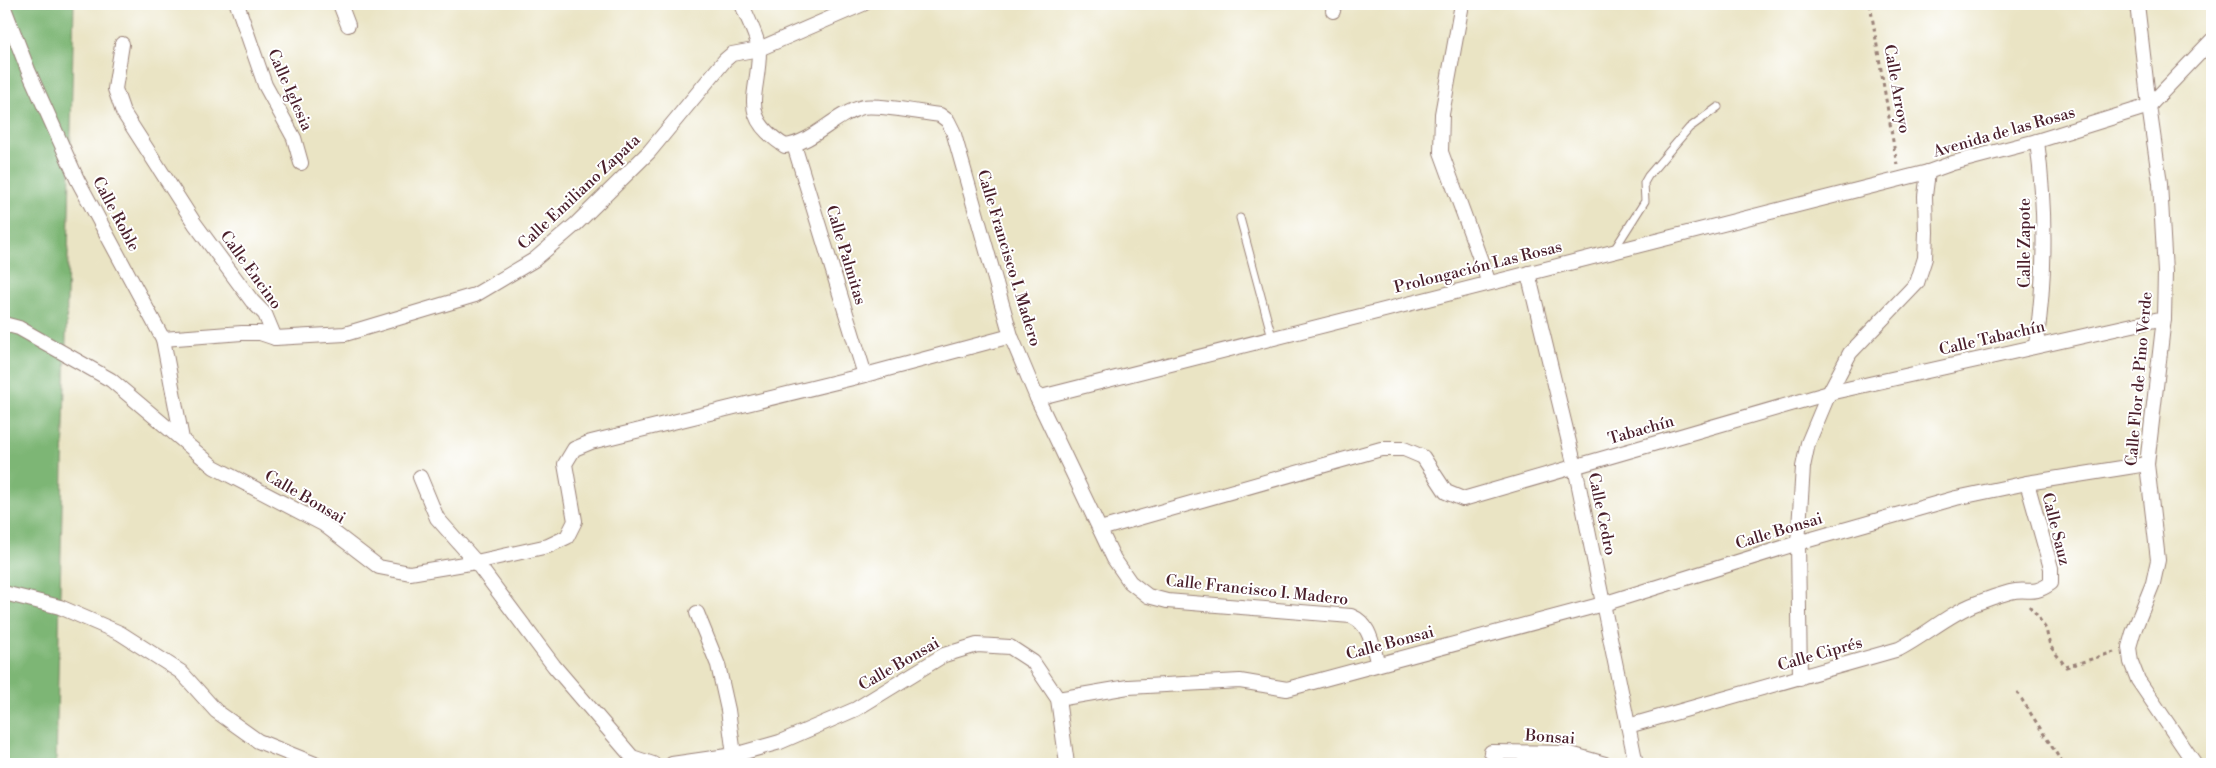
<svg xmlns="http://www.w3.org/2000/svg" width="2216" height="768" font-family="'Libre Bodoni',serif">
  <style>
    .forest { fill: #7db674; stroke: #646a50 }
    .lines { fill: none; stroke-linecap: round; stroke-linejoin: round }
    .lane-casing { stroke: #9a8278; stroke-width: 9 }
    .street-casing { stroke: #9a8278; stroke-width: 16 }
    .path { stroke: #9a8278; stroke-width: 3; stroke-dasharray: 4 4; stroke-linecap: butt }
    .lane { stroke: #fff; stroke-width: 7 }
    .street { stroke: #fff; stroke-width: 14 }
    .labels { text-anchor: middle; dominant-baseline: central; stroke-width: 4; stroke-linejoin: round; paint-order: stroke }
    .street-label { font-size: 16px; fill: #4a1f2b; stroke: #fff }
  </style>
  <rect width="100%" height="100%" fill="#fff"/>
  <filter id="ink" filterUnits="userSpaceOnUse"><feTurbulence type="fractalNoise" baseFrequency=".02" numOctaves="2"/><feDisplacementMap in="SourceGraphic" scale="10" xChannelSelector="R" yChannelSelector="G"/><feConvolveMatrix kernelMatrix="1 2 1 2 8 2 1 2 1" color-interpolation-filters="sRGB"/></filter>
  <filter id="wash" filterUnits="userSpaceOnUse"><feTurbulence type="fractalNoise" baseFrequency=".0096" numOctaves="4" result="noise"/><feDisplacementMap in="SourceGraphic" scale="20" xChannelSelector="R" yChannelSelector="G"/><feGaussianBlur stdDeviation="1.12" result="paint"/><feColorMatrix in="noise" values="0 0 0 0 0 0 0 0 0 0 0 0 0 0 0 0 0 1.4 0 .05"/><feComposite in="paint" operator="in"/></filter>
  <g filter="url(#wash)">
    <rect width="100%" height="100%" fill="#eae4c4"/>
    <!-- forest -->
    <path class="forest" d="M4,4H74L56,764H4Z"/>
  </g>
  <g filter="url(#ink)">
    <g class="lines">
      <defs>
        <g id="lane">
          <path d="M1240,218L1272,337"/>
          <path d="M1614,250L1645,201L1644,183L1648,176L1689,128L1718,107"/>
        </g>
        <g id="street">
          <path d="M237,4L265,85L294,138L301,163"/>
          <path d="M340,4L348,25"/>
          <path d="M742,4C746,16 759,39 759,51C759,96 737,115 785,146C815,142 834,114 863,107C878,104 923,113 940,115L948,121L953,131L1011,336L1037,398L1114,559L1130,582L1148,596L1167,601L1351,616C1371,624 1372,646 1378,664"/>
          <path d="M1462,4L1442,114L1441,152L1489,283"/>
          <path d="M2137,4L2149,106L2160,183L2165,272L2164,318L2147,464L2158,560L2153,583L2133,633L2129,647L2131,662L2138,680L2195,764"/>
          <path d="M4,8L28,70L77,179L163,339L182,439"/>
          <path d="M1333,11L1334,4"/>
          <path d="M122,44L115,89L123,112L195,224L252,301L265,314L275,338"/>
          <path d="M794,145L865,375"/>
          <path d="M1528,273L1575,467L1636,764"/>
          <path d="M4,324L19,328L111,380L214,467L323,524L379,567L410,573L476,562L554,666L632,757L653,764"/>
          <path d="M163,339L242,333H260L275,338L345,334L475,295L534,260L576,224L649,152L725,60L732,54L759,49L863,4"/>
          <path d="M2036,345C2046,276 2046,210 2037,141"/>
          <path d="M1037,398L1928,172"/>
          <path d="M420,477L437,518L476,562L548,546L567,537L575,521L565,464L574,449L591,442L865,375L1011,336"/>
          <path d="M1100,529L1381,449H1404L1423,457L1446,492L1463,499L1829,393L2164,318"/>
          <path d="M4,593L60,607L120,633L181,672L216,711L258,741L315,764"/>
          <path d="M697,613L718,665L728,710L734,755"/>
          <path d="M1800,678L1798,543L1803,467L1808,443L1829,393L1850,353L1917,283L1925,258L1926,232L1925,196L1928,172L1953,163L2037,141L2149,106L2212,40"/>
          <path d="M1058,699L1128,687L1240,681L1287,689L1603,604L1798,543L1956,498L2027,483L2147,464"/>
          <path d="M1628,726L1899,649C1926,635 1948,614 1977,603C1987,599 1999,595 2010,592C2029,587 2031,597 2051,583V568L2027,483"/>
          <path d="M1491,752L1567,753L1605,764"/>
          <path d="M672,764L734,755L780,742L856,709L944,655L977,645L1010,647L1033,662L1058,699L1067,764"/>
        </g>
      </defs>
      <!-- lane casing -->
      <use href="#lane" class="lane-casing"/>
      <!-- street casing -->
      <use href="#street" class="street-casing"/>
      <!-- path -->
      <g class="path">
        <path d="M1870,4L1897,165"/>
        <path d="M2029,606L2034,611L2046,629L2050,646L2066,667L2114,652"/>
        <path d="M2017,692L2063,764"/>
      </g>
      <!-- lane -->
      <use href="#lane" class="lane"/>
      <!-- street -->
      <use href="#street" class="street"/>
    </g>
  </g>
  <g class="labels">
    <!-- street labels -->
    <g class="street-label">
      <text transform="translate(1897 89) rotate(80)">Calle Arroyo</text>
      <text transform="translate(290 90) rotate(66)">Calle Iglesia</text>
      <text transform="translate(2004 132) rotate(-16)">Avenida de las Rosas</text>
      <text transform="translate(579 192) rotate(-43)">Calle Emiliano Zapata</text>
      <text transform="translate(116 214) rotate(62)">Calle Roble</text>
      <text transform="translate(2025 243) rotate(-90)">Calle Zapote</text>
      <text transform="translate(846 255) rotate(73)">Calle Palmitas</text>
      <text transform="translate(1009 258) rotate(73)">Calle Francisco I. Madero</text>
      <text transform="translate(1478 267) rotate(-14)">Prolongación Las Rosas</text>
      <text transform="translate(251 270) rotate(54)">Calle Encino</text>
      <text transform="translate(1992 338) rotate(-13)">Calle Tabachín</text>
      <text transform="translate(2139 379) rotate(-85)">Calle Flor de Pino Verde</text>
      <text transform="translate(1641 430) rotate(-16)">Tabachín</text>
      <text transform="translate(305 497) rotate(30)">Calle Bonsai</text>
      <text transform="translate(1602 514) rotate(78)">Calle Cedro</text>
      <text transform="translate(2056 529) rotate(76)">Calle Sauz</text>
      <text transform="translate(1779 531) rotate(-17)">Calle Bonsai</text>
      <text transform="translate(1257 590) rotate(6)">Calle Francisco I. Madero</text>
      <text transform="translate(1390 643) rotate(-15)">Calle Bonsai</text>
      <text transform="translate(1820 654) rotate(-16)">Calle Ciprés</text>
      <text transform="translate(899 664) rotate(-30)">Calle Bonsai</text>
      <text transform="translate(1550 737) rotate(4)">Bonsai</text>
    </g>
  </g>
  <!-- margin -->
  <rect width="2216" height="768" fill="none" stroke="#fff" stroke-width="20"/>
</svg>
